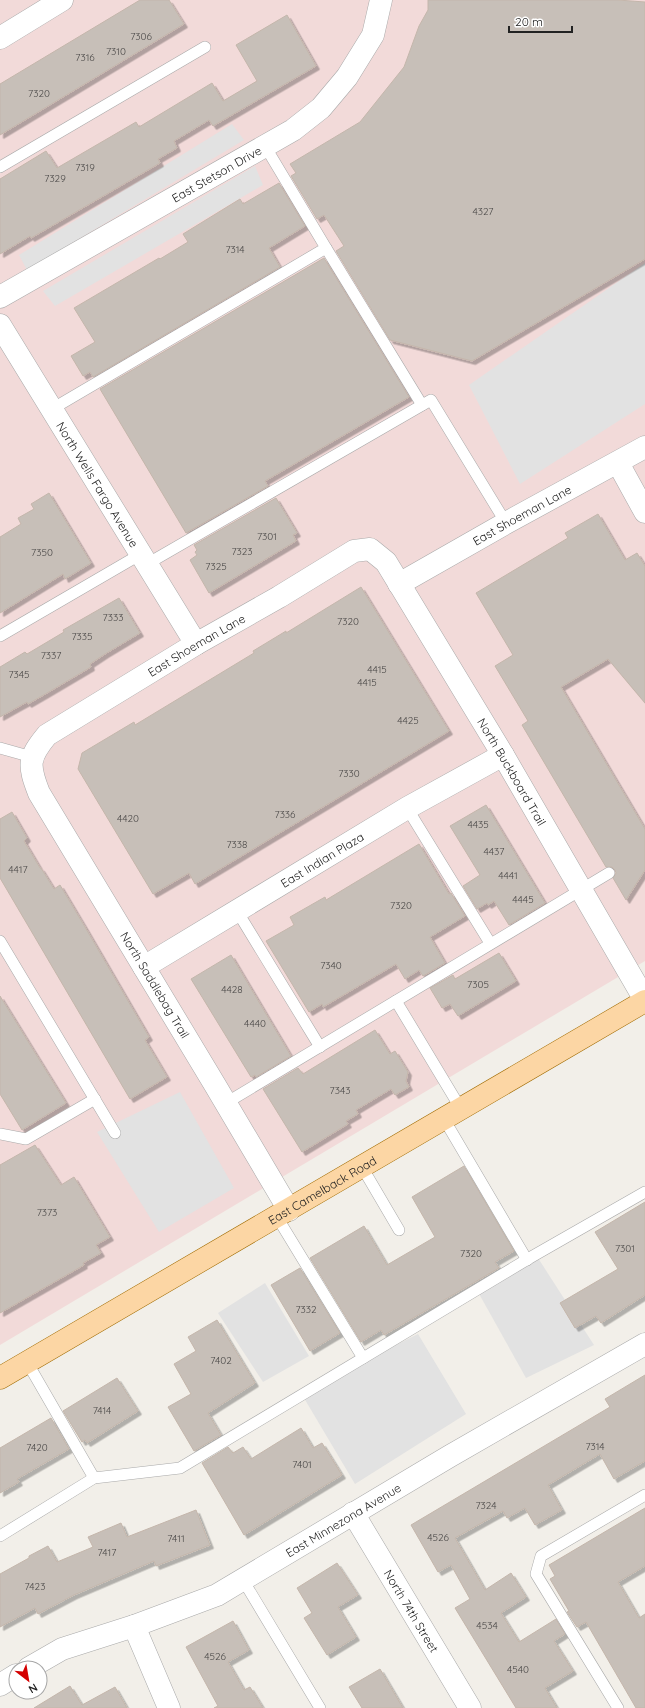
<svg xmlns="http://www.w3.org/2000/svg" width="645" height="1708" font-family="Quicksand,sans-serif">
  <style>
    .commercial { fill: #f2dad9 }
    .parking { fill: #e2e2e2 }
    .building { fill: #c7bfb8; stroke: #c4b6ab; filter: url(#shadow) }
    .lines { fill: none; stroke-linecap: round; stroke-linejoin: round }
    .lane-casing { stroke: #a9a9a9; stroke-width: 12 }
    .street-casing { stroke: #a9a9a9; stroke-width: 23 }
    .primary-casing { stroke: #a06b00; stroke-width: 23 }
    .lane { stroke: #fff; stroke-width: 11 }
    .street { stroke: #fff; stroke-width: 22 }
    .primary { stroke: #fcd6a4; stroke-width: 22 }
    .labels { text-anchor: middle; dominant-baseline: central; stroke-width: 3; stroke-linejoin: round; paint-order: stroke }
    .number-label { font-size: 10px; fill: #4b4948 }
    .street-label { font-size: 12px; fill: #222; stroke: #fff }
  </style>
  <defs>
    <filter id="shadow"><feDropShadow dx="3.5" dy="3.5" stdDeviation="0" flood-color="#0004"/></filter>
  </defs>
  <rect width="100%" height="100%" fill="#f2efe9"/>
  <!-- commercial -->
  <path class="commercial" d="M0,0H645V961L0,1345Z"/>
  <!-- parking -->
  <g class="parking">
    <path d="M232,124L244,140L27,270L19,255Z"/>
    <path d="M255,166L263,185L55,306L43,291Z"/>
    <path d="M645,263V404L520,484L469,385Z"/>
    <path d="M180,1092L234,1188L159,1232L97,1132Z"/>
    <path d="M538,1258L594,1345L526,1378L478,1292Z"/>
    <path d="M265,1283L309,1356L263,1382L218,1313Z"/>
    <path d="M418,1334L466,1414L355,1484L304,1398L294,1396Z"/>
  </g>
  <!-- building -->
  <g class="building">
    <path d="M140,0H169L184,24L0,135V84Z"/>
    <path d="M428,0H618L645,2V259L472,361L390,340L336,251L344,246L324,215L317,219L291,176L296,173L290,164L360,122L404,67L419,26L428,10Z"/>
    <path d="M287,15L316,66L213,126L209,120L174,141L177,148L158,159L160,163L31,238L30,236L0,254V179L46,151L57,168L136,122L139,127L212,83L223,101L257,81L236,45Z"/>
    <path d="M279,183L305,226L269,248L280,267L93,377L90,372L83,376L71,356L95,342L74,308L159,258L160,259L188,242L183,234L240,199L243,204Z"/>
    <path d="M324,258L409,397L265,481L268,486L186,533L100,389Z"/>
    <path d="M49,493L91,563L65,579L63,574L0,613V537L21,524L18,518L34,509L31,504Z"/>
    <path d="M276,498L297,533L293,535L296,541L209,593L190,560L197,555L195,552L197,550L194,545Z"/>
    <path d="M598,514L625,560L637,553L645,566V703L608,659L561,687L645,829V870L626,900L613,878L616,873L615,870L612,867H606L522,725L528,721L495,666L513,655L476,593L568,538L565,533Z"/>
    <path d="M361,587L449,731L195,884L189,873L153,894L78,769L82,753L134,722L135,725L254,653L253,651L286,631V633Z"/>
    <path d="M119,598L140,633L105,654L90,664L91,667L47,693L28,704L27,702L16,708L0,717V667L25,652L27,654L64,632L63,630Z"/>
    <path d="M486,805L545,903L509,925L494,901L488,905L487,903L477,909L463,886L480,875L450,826Z"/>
    <path d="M12,812L27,838L24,841L40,868H41L54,889L60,885L85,927L149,1037L145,1040L167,1077L130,1099L0,878V819Z"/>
    <path d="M419,844L449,894L451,893L465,916L430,937L445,963L423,976L419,970L405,979L396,964L323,1007L322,1004L309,1012L266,941L294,925L290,917L325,897L326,900Z"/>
    <path d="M499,953L516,981L458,1016L450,1004L442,1008L430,988L453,975L455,979Z"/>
    <path d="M231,955L291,1056L256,1077L255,1075L251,1077L191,979Z"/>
    <path d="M0,996L66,1103L22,1130L0,1094Z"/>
    <path d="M375,1030L390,1054L395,1051L408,1072L406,1081L409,1087L395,1095L391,1089L356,1110L358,1114L346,1121L348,1124L302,1152L263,1089L298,1068L303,1074Z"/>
    <path d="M35,1145L61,1185L74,1177L110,1237L96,1245L101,1253L83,1263L84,1265L0,1313V1165Z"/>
    <path d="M464,1166L514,1251L495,1262L499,1268L384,1335L381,1330L361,1342L310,1258L364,1226L387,1265L435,1237L412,1197Z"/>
    <path d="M645,1202V1295L601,1323L596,1316L575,1328L560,1303L618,1269L595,1232Z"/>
    <path d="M300,1268L340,1333L310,1351L271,1285Z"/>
    <path d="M217,1320L255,1383L208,1413L221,1435L194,1451L168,1407L191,1394L174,1364L196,1351L188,1337Z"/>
    <path d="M645,1375V1461L614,1479L600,1454L548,1485L562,1510L535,1525L525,1508L507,1518L503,1511L455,1538L485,1590L511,1573L526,1597L501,1613L519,1642L556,1619L565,1634L554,1641L573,1671L545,1688L557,1708H516L455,1608L470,1599L451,1565L438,1572L411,1525L610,1407L605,1399Z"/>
    <path d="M117,1378L138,1411L87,1443L85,1440L82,1442L63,1411Z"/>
    <path d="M51,1418L69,1449L17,1479L19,1482L0,1493V1448Z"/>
    <path d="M301,1428L313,1448L322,1443L342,1475L244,1535L202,1463L228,1447L233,1453L243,1447L251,1459Z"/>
    <path d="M645,1508V1566L618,1582L639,1618L645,1614V1708H636L586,1622L577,1627L567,1612L569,1611L550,1579L555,1576L549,1565Z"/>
    <path d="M196,1510L210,1545L156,1566L154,1561L74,1595L38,1614L35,1608L0,1627V1574L29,1558V1556L48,1546L57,1562L93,1547L88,1537L121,1523L127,1537Z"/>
    <path d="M337,1563L358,1595L338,1607L356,1637L327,1655L304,1618L312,1613L297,1588Z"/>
    <path d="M233,1621L249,1650L228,1662L244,1690L250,1687L263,1708H214L218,1706L186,1647Z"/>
    <path d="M380,1669L403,1708H362L349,1687Z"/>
    <path d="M70,1686L82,1705L115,1687L127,1708H34Z"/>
  </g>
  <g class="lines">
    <defs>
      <g id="lane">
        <path d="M0,167L205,47"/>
        <path d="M326,248L422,405"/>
        <path d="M52,409L326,248L265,146"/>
        <path d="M147,564L431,400L506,523"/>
        <path d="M0,636L141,554"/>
        <path d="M0,748L32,757"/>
        <path d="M407,808L490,943"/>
        <path d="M237,911L320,1047"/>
        <path d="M0,941L115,1133"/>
        <path d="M396,1001L461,1109"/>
        <path d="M226,1103L609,873"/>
        <path d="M444,1119L527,1260"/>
        <path d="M0,1134L26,1139L95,1099"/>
        <path d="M362,1167L399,1230"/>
        <path d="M277,1217L363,1358"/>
        <path d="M27,1362L94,1478"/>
        <path d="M0,1536L94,1478L180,1468L533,1256L645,1192"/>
        <path d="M243,1580L320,1708"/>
        <path d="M618,1708L536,1574L541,1556L645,1495"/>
      </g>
      <g id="street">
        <path d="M0,38L62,0"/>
        <path id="s1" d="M0,297L293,130L321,108L347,77L373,35L381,0"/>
        <path id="s2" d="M0,325L196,644"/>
        <path d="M618,463L645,512"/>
        <path id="s3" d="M399,584L506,523L645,447"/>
        <path id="s4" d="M144,967L407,808L503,755"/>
        <path id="s5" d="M289,1210L215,1085L39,793C28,765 28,758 47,735L196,644L279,597L354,551L370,549L386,562L503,755L645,1000"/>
        <path id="s6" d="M353,1513L470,1708"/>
        <path d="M134,1626L169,1708"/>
        <path id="s7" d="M29,1668L62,1649L134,1626L217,1595L450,1456L645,1344"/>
        <path d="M0,1685L16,1675"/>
      </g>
      <g id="primary">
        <path id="s8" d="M0,1378L645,1001"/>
      </g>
    </defs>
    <!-- lane casing -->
    <use href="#lane" class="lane-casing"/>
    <!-- street casing -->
    <use href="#street" class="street-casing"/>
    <!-- primary casing -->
    <use href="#primary" class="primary-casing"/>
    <!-- lane -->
    <use href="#lane" class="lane"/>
    <!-- street -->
    <use href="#street" class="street"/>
    <!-- primary -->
    <use href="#primary" class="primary"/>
  </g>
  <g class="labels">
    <!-- number labels -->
    <g class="number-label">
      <text x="141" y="36">7306</text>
      <text x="116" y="51">7310</text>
      <text x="85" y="57">7316</text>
      <text x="39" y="93">7320</text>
      <text x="85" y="167">7319</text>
      <text x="55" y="178">7329</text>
      <text x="483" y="211">4327</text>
      <text x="235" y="249">7314</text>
      <text x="267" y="536">7301</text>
      <text x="242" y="551">7323</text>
      <text x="42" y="552">7350</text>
      <text x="216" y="566">7325</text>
      <text x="113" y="617">7333</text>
      <text x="348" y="621">7320</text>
      <text x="82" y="636">7335</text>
      <text x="51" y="655">7337</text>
      <text x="377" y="669">4415</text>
      <text x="19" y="674">7345</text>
      <text x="367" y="682">4415</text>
      <text x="408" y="720">4425</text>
      <text x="349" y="773">7330</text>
      <text x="285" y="814">7336</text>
      <text x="128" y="818">4420</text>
      <text x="478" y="824">4435</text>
      <text x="237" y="844">7338</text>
      <text x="494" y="851">4437</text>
      <text x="18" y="869">4417</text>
      <text x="508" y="875">4441</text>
      <text x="523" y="899">4445</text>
      <text x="401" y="905">7320</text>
      <text x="331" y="965">7340</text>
      <text x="478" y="984">7305</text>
      <text x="232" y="989">4428</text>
      <text x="255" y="1023">4440</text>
      <text x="340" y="1090">7343</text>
      <text x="47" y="1212">7373</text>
      <text x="625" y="1248">7301</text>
      <text x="471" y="1253">7320</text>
      <text x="306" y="1309">7332</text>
      <text x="221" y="1360">7402</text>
      <text x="102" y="1410">7414</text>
      <text x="595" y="1446">7314</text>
      <text x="37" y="1447">7420</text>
      <text x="302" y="1464">7401</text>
      <text x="486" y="1505">7324</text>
      <text x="438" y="1537">4526</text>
      <text x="176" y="1538">7411</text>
      <text x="107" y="1552">7417</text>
      <text x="35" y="1586">7423</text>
      <text x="487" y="1625">4534</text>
      <text x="215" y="1656">4526</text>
      <text x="518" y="1669">4540</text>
    </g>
    <!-- street labels -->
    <g class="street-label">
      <text stroke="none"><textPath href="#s1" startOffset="249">East Stetson Drive</textPath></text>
      <text stroke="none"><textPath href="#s2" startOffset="187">North Wells Fargo Avenue</textPath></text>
      <text stroke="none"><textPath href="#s3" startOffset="141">East Shoeman Lane</textPath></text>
      <text stroke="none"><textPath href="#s5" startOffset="724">East Shoeman Lane</textPath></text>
      <text stroke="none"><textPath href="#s5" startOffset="1189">North Buckboard Trail</textPath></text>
      <text stroke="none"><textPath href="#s4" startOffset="208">East Indian Plaza</textPath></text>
      <text transform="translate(155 985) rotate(59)">North Saddlebag Trail</text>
      <text stroke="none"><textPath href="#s8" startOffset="373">East Camelback Road</textPath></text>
      <text stroke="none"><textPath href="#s7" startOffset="349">East Minnezona Avenue</textPath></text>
      <text stroke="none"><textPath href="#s6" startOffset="114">North 74th Street</textPath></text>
    </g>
  </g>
  <!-- north arrow -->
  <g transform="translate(28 1680) rotate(149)"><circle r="19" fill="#ffffff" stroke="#a7a7a7"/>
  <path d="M0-3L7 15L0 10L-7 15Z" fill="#d40000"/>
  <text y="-6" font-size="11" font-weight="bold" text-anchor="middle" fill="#222222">N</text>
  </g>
  <!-- scale -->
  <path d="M509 26v6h63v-6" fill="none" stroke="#222222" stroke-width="2"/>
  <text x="515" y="26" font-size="12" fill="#222222" stroke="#ffffff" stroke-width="3" paint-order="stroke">20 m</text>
</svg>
